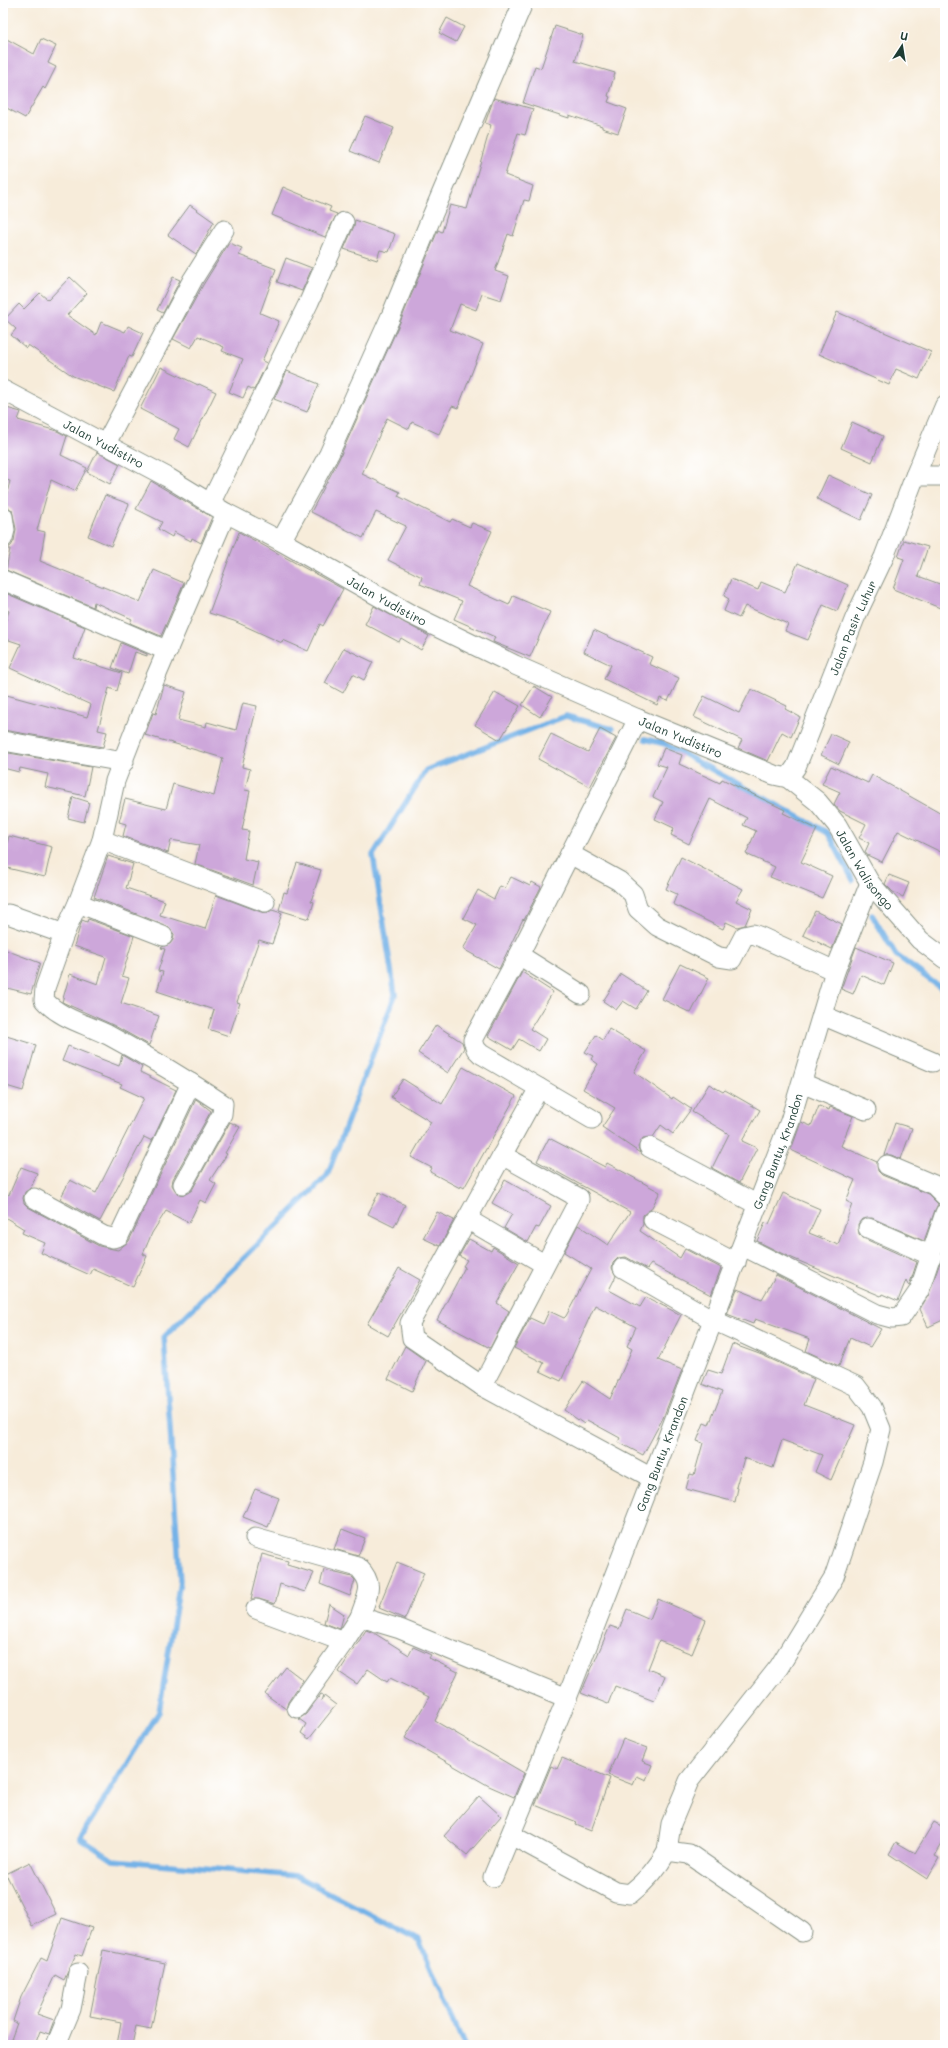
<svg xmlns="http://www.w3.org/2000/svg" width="948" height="2048" font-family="Mali,sans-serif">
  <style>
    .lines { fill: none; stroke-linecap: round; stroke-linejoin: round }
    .stream { stroke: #74b2e7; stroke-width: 5.5 }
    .building { fill: #cda7da }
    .minor-casing { stroke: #8b9487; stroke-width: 21 }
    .minor { stroke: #fff; stroke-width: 19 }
    .labels { text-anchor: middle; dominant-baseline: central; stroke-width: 4; stroke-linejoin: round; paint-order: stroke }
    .street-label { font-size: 12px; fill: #1f3d34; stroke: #fff }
  </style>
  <rect width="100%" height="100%" fill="#fff"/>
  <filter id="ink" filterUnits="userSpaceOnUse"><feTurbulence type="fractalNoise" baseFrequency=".025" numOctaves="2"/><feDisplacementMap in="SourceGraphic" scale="8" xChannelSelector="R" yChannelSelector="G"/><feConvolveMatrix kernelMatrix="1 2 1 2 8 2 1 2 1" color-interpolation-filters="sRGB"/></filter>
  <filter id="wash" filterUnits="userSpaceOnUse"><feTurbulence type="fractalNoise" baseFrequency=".012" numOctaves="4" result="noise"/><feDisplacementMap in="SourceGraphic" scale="16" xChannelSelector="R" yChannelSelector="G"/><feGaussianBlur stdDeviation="0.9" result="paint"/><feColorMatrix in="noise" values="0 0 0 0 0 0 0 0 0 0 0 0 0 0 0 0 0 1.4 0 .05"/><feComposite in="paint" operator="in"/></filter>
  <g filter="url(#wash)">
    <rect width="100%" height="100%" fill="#f7ecda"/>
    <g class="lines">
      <!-- stream -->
      <g class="stream">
        <path d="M645,739L665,744L828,833L853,880"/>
        <path d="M872,915L896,955L945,991"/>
        <path d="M464,2045L419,1940L297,1876L113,1860L80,1838L159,1712L180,1581L164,1337L327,1176L395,995L373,855L426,770L566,716L612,729"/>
      </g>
    </g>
    <g id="blocks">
      <!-- building -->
      <g class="building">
        <path d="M447,18L464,27L456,42L439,33Z"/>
        <path d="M555,26L583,35L575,61L615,73L608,96L610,97L608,102L627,109L618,133L602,128V126L569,115V118L523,103L535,66L541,68Z"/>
        <path d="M3,37L34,54L41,39L56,46L48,63L56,67L45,89L43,87L25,118L3,106Z"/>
        <path d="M494,98L533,109L525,135L518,133L505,175L533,186L529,201L524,200L513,236L508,234L495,271L509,276L501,300L482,294L476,310L460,304L450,330L483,344L458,408L452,406L439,434L412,422L409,429L387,418L362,474L400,492L398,496L450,522L452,519L470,527L472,523L492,531L467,586L509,605L513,596L550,612L530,657L493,642L495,637L454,619L462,601L420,584L422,577L388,560L406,526L376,512L363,538L311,512L339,459L401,320L438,230L442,232L450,205L467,209L491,125L485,123Z"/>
        <path d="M365,116L394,128L379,163L350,151Z"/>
        <path d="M283,187L331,207L329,211L337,214L325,237L272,215Z"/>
        <path d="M190,205L214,222L196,254L168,235Z"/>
        <path d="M355,220L395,234L389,252L380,250L377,260L344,249L354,226Z"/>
        <path d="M229,243L242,248L239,255L276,269L260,313L279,321L262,361L267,363L254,390L248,387L243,398L229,392L243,359L222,351L224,347L198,336L191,348L173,339L203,285Z"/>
        <path d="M286,258L312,268L302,291L277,282Z"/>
        <path d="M70,277L87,293L67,315L96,335L101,322L125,332L128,326L143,333L132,357L129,356L114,392L73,376L28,345L26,348L11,335L16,329L5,319L19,304L24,309L40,293L48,300Z"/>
        <path d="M173,277L180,280L163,313L157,310Z"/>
        <path d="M837,312L931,352L919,379L896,369L889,385L819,354Z"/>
        <path d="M161,367L198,385L199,384L216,392L189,447L174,439L179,429L140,409Z"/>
        <path d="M287,371L319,384L307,412L274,399Z"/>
        <path d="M3,407L21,412L18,420L57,431L67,436L61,455L87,468L75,491L51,480L37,530L45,532L40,561L140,602L154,570L184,583L161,636L130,623L132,619L94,602L93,607L6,570L10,549H6L11,546L14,541L16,529L12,510L4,505L10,481L3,479Z"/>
        <path d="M852,422L883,436L872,462L841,448Z"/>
        <path d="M97,452L120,464L110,484L87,472Z"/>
        <path d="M828,475L872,495L861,520L817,499Z"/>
        <path d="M151,481L212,517L201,543L192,538L191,541L174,532L172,537L158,529L162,522L136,509Z"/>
        <path d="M105,495L129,504L111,546L88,536Z"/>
        <path d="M239,532L343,589L323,626L320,624L308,651L283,640L282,643L234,621L209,613Z"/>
        <path d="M904,540L928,547L918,576L945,586V610L893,589L904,559L898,557Z"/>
        <path d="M798,563L848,585L837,611L823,605L808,640L785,631L788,624L745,606L739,618L724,611L729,599L724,596L731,579L758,590L761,582L785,592Z"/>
        <path d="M3,592L85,627L74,658L122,673L117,691L109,688L98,730L107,732L103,747L3,730V694L87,717L91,705L10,668L21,644L3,638V628L9,611L3,609Z"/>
        <path d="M374,606L429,636L421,650L401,638L399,642L365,624Z"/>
        <path d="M594,630L652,657L649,664L679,678L668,701L660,698L657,705L604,679L611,665L584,652Z"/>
        <path d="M121,643L147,654V656L135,652L128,674L112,668Z"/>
        <path d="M344,648L373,662L364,680L353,674L343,693L325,683Z"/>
        <path d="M164,685L186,692L178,720L206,727L207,722L236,730L243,703L257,706L242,767L250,769L245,790L250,791L242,830L249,831L244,859L258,862L253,885L195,864L199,845L171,840L168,853L123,836L126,824L119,822L125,799L166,809L173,784L214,796L223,758L145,735L153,713L156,714Z"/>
        <path d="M534,686L552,697L540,717L522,705Z"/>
        <path d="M751,689L787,706L785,709L800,717L791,737L782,732L768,761L738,748L742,740L694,717L704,696L739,713Z"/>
        <path d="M495,692L520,706L500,740L475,725Z"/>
        <path d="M600,729L616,738L590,787L538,759L551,734L588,752Z"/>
        <path d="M831,734L849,742L839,764L821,755Z"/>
        <path d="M664,748L682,755L679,764L720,783L722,779L785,810L783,813L817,829L801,862L832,876L822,898L770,877L775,867L746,854L756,831L743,825L747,818L710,799L689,844L671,835L674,828L655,819L663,802L653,797L667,767L657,764Z"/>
        <path d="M3,752L91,767L85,796L45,787L48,774L20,768L19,772L3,768Z"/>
        <path d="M831,766L868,783L872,775L945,816V854L898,831L882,862L867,855L865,852L869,843L859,838L866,824L840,811L834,804L840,792L822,784Z"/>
        <path d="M73,797L89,802L84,822L68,818Z"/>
        <path d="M9,836L52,847L45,877L3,867V859Z"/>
        <path d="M108,856L133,864L126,888L165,901L160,915L205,929L216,895L261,912L267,913L272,910L282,913L272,944L259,940L237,1002L240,1003L229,1036L208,1029L214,1010L157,991L163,972L158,971L165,949L161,948L162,947L170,944L173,940L174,934L167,926L94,897Z"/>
        <path d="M681,857L743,889L736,901L752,909L745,925L737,927L726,922L723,929L673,904L677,894L666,889Z"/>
        <path d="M297,863L321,870L311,901L314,902L309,919L279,910L284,892L287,893Z"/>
        <path d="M889,875L909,883L903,897L893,892L885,884Z"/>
        <path d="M511,877L530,886L532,882L541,887L524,920L523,919L499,969L463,949L477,925L463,918L478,890L494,899L500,886L505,888Z"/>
        <path d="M815,911L842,924L832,949L803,935Z"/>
        <path d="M88,919L134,936L122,976L129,978L121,1003L159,1016L149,1045L113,1025L62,1002L70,974L98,984L106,957L74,946L82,920L87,922Z"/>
        <path d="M856,947L893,963L884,985L861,975L853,994L841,989Z"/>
        <path d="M3,949L40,963L31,994L3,987Z"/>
        <path d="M680,964L709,978L691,1013L662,999Z"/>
        <path d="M522,972L553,992L530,1029L546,1039L539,1051L519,1039L512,1050L488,1036Z"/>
        <path d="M621,974L647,991L636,1009L623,1001L616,1010L603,1001Z"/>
        <path d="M436,1025L462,1042L464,1048L448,1073L418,1053Z"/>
        <path d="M609,1029L646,1051L634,1072L672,1099L673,1097L691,1109L673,1134L661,1125L653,1137L643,1138L638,1147L640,1153L602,1127L615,1108L583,1089L598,1064L591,1059L593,1056L585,1052L596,1035L603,1040Z"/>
        <path d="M3,1035L36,1045L23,1091L3,1085Z"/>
        <path d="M68,1046L119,1066L122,1055L142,1067L140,1072L176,1090L152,1141L144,1137L100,1221L60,1199L70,1180L96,1193L144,1098L120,1087L122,1084L62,1061Z"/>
        <path d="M463,1067L516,1096L464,1188L461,1186L460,1188L430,1172L432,1168L411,1157L431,1122L391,1097L403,1079L442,1104Z"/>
        <path d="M709,1084L723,1092L725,1090L760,1110L742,1141L757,1148L739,1183L712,1168L729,1134L692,1112Z"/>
        <path d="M196,1099L211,1111L173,1179L172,1185L177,1193L184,1195L192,1190L230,1122L240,1127L225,1153L227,1154L210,1180L216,1184L206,1203L200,1200L189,1223L166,1211L152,1233L143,1254L147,1256L133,1287L93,1269L90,1275L41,1253L45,1243L22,1233L24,1229L3,1216V1191L9,1195L21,1167L37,1173L31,1188L25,1192L23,1198L24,1203L28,1207L99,1246L118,1250L129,1241Z"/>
        <path d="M819,1106L829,1110L830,1107L853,1116L841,1146L877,1162L878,1171L882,1175L928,1194L938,1204L935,1210L924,1241L872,1218L862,1219L858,1224L859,1234L863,1238L917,1262L909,1286L906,1280L898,1301L882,1294L881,1296L785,1255L757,1241L765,1223L769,1224L783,1193L820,1209L809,1233L838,1245L852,1204L846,1201L855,1180L791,1150L801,1122L811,1126Z"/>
        <path d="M895,1123L912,1128L901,1159L891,1155H884Z"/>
        <path d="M549,1138L605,1167L607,1163L660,1192L651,1209L643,1215V1224L640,1231L680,1258L685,1249L721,1268L711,1295L651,1264L647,1269L626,1257L618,1258L613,1263L612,1268L616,1276L609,1290L640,1307L646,1297L681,1315L658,1360L682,1370L663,1418L643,1455L618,1442L620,1438L587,1420L584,1424L564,1410L583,1381L610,1399L632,1349L627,1346L636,1327L595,1305L561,1381L540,1371L544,1363L514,1348L530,1318L543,1324L549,1311L564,1318L566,1316L591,1269L564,1252L578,1225L608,1245L630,1212L537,1161Z"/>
        <path d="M505,1180L551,1206L539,1228L536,1227L528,1242L504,1228L512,1214L492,1203Z"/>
        <path d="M379,1192L405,1205L394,1227L368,1214Z"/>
        <path d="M437,1212L454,1220L440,1246L423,1238Z"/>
        <path d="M469,1239L491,1251L493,1247L519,1263L497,1303L509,1311L490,1348L437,1320L465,1267L463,1266L467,1260L459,1256Z"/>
        <path d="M945,1248V1319L928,1327L920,1309L929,1294Z"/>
        <path d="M399,1268L420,1280L388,1336L367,1324Z"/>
        <path d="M776,1275L881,1329L870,1347L850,1338L839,1366L806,1351L810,1339L755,1319L753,1324L727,1314L737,1289L762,1299Z"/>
        <path d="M732,1344L762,1355L814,1379L804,1405L855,1425L831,1480L815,1472L822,1455L782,1440L773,1468L744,1458L736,1487L738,1488L735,1502L686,1489L690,1474L694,1475L703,1443L697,1441L704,1423L709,1425L722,1392L702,1384L708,1370L721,1374Z"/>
        <path d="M405,1346L426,1361L412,1391L388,1379Z"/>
        <path d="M255,1489L279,1498L268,1527L243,1517Z"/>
        <path d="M342,1529L365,1538L358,1556L334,1549Z"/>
        <path d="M262,1554L288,1561L287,1565L314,1573L305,1592L280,1584L275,1604L259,1599H251Z"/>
        <path d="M397,1562L424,1573L405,1619L379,1608L381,1606H379Z"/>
        <path d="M324,1570L352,1577L355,1580L350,1596L320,1584Z"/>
        <path d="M658,1599L706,1620L692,1654L659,1641L648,1669L665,1676L654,1701L615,1686L608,1704L581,1693L610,1626L619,1629L627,1609L650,1619Z"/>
        <path d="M329,1604L344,1614L340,1629L324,1623Z"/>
        <path d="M366,1630L374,1633L409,1655L413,1647L431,1655L429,1658L458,1672L435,1721L524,1773L514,1797L489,1786L405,1738L429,1697L390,1678L387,1682L368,1669L357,1684L339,1672Z"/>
        <path d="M286,1667L303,1680L288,1702L286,1709L265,1694Z"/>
        <path d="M321,1694L323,1695L321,1701L324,1696L336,1705L309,1739L301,1733L306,1724L299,1719L306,1714Z"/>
        <path d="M623,1739L647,1748L642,1761L652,1765L646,1780L637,1776L633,1785L608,1775Z"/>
        <path d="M562,1758L610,1778L591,1831L576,1825L577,1822L535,1805L551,1766L557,1769Z"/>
        <path d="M479,1796L501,1816L467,1855L444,1836Z"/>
        <path d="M934,1822L945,1828V1839L935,1856L939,1858L927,1879L889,1854L896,1842L915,1853Z"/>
        <path d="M30,1862L56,1914L32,1926L6,1874Z"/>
        <path d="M62,1918L92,1928L82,1956L76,1954L64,1980L55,1975L37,2014L54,2020L49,2034L40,2031L35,2045H9L17,2023L13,2021L21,1997L41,1958L47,1961Z"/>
        <path d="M103,1950L165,1963L151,2029L136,2026L132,2045H117L121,2022L90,2016Z"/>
      </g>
    </g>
  </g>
  <g filter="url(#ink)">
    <use href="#blocks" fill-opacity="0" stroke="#8b9487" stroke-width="1"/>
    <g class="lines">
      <defs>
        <g id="minor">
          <path id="s1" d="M3,390L167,477L226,513L281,541L410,614L515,665L638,719L774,775L788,778L818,802L837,825L870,883L920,940L945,959"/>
          <path d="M105,445L193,279L224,230"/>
          <path d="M915,476H945"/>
          <path d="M210,504L309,302L344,222"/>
          <path d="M3,516L5,530L3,538"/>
          <path d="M281,541L329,454L391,316L432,216L523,3"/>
          <path d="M3,580L168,651"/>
          <path d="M3,741L124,762"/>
          <path id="s2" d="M788,778L796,767L855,618L884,557L915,476L945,405"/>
          <path d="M102,840L265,902"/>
          <path d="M570,854L619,881L633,894L638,909L657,926L719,957L732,959L744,936L753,934L761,937L835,971"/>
          <path d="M78,903L163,936"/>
          <path d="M8,914L64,934"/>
          <path d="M519,955L581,994"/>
          <path d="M822,1015L933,1062"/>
          <path d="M802,1083L866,1110"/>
          <path d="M539,1088L410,1323L412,1338L482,1386L652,1478"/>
          <path d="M592,1119L481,1054L476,1049L473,1040L519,955L638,719"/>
          <path d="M649,1147L758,1205"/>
          <path d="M887,1165L934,1185L945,1196"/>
          <path d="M183,1184L222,1114L223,1104C186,1079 147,1056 108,1035C86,1024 61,1019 44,1000L45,988L64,934L78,903L102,840L115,781L151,688L226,513"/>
          <path d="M34,1198L104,1236L113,1238L119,1236L191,1083"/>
          <path d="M467,1219L544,1264"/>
          <path d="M653,1220L736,1263"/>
          <path d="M868,1228L932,1256"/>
          <path d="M743,1246L877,1314L892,1318L901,1317L919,1291L945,1213"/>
          <path d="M623,1268L713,1320L856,1386L872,1407L881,1429L873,1462L834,1577L779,1667L689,1781L671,1824L667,1851"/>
          <path d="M482,1386L579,1200V1198L502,1155"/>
          <path d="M255,1538L358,1567C376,1585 367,1595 360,1617"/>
          <path id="s3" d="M256,1609L344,1642L360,1617L400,1629L567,1698L790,1121L835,971L870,883"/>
          <path d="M297,1708L344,1642"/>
          <path d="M511,1835L616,1892L630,1894C645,1882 658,1868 667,1851L689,1854L802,1932"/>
          <path d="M493,1877L567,1698"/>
          <path d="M56,2045L71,2009L78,1973"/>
        </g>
      </defs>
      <!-- minor casing -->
      <use href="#minor" class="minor-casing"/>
      <!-- minor -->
      <use href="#minor" class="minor"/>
    </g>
  </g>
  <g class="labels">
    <!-- street labels -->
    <g class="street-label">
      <text stroke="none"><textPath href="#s1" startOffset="114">Jalan Yudistiro</textPath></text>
      <text stroke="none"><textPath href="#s1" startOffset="438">Jalan Yudistiro</textPath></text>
      <text stroke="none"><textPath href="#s2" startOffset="164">Jalan Pasir Luhur</textPath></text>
      <text stroke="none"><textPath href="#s1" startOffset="762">Jalan Yudistiro</textPath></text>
      <text stroke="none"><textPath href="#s1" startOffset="998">Jalan Walisongo</textPath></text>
      <text stroke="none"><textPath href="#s3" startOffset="932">Gang Buntu, Krandon</textPath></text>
      <text stroke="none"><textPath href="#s3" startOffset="608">Gang Buntu, Krandon</textPath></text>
    </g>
  </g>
  <!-- margin -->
  <rect width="948" height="2048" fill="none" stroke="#fff" stroke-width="16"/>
  <!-- north arrow -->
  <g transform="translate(902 46) rotate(12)" stroke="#ffffff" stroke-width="3" paint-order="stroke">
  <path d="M0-3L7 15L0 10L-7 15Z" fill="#1f3d34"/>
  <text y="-6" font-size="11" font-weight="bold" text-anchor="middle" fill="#1f3d34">U</text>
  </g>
</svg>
